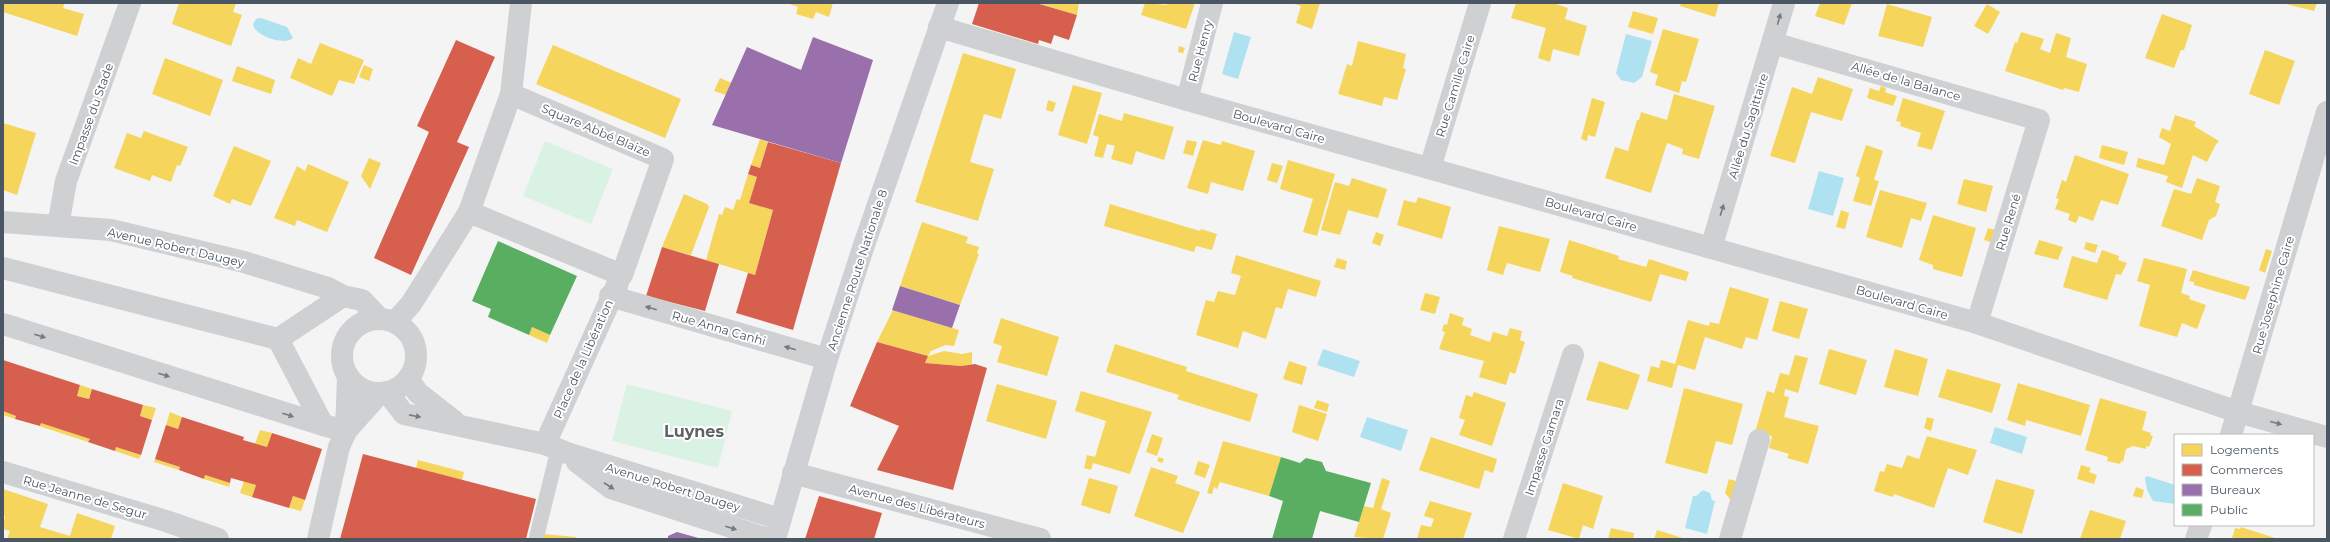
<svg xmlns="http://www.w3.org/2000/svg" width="2330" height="542" font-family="Montserrat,sans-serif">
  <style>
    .green { fill: #d9f2e3 }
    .water { fill: #aee2f0 }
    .homes { fill: #f6d55c }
    .shops { fill: #d6604d }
    .offices { fill: #9970ab }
    .public { fill: #5aae61 }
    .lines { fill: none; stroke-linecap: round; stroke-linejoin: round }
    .service { stroke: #ced0d2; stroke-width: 15 }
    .pedestrian { stroke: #ced0d2; stroke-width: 22 }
    .minor { stroke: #ced0d2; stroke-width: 22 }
    .secondary { stroke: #ced0d4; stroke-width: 22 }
    .oneway { fill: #727b83 }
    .labels { text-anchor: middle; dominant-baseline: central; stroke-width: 4; stroke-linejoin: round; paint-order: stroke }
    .street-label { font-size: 12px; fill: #4a5661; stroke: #fff }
    .district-label { font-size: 16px; font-weight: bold; fill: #5f6368; stroke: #fff }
  </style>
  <rect width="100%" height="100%" fill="#f4f4f4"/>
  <!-- green -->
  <g class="green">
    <path d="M545,141L613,169L591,224L523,196Z"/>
    <path d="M627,384L732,411L718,468L612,441Z"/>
  </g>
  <!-- water -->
  <g class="water">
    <path d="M261,18L287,27L293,38C284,46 254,36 253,24L256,19Z"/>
    <path d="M1234,32L1251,37L1238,79L1222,74Z"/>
    <path d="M1626,34L1652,41L1642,77L1634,83L1621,80L1616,73Z"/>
    <path d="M1819,171L1844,178L1833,216L1808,209Z"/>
    <path d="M1323,349L1360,361L1354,377L1317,365Z"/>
    <path d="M1367,417L1408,430L1401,451L1360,437Z"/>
    <path d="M1995,427L2027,437L2022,454L1990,443Z"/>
    <path d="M2147,476L2175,485V504L2153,501L2147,490L2145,478Z"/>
    <path d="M1703,490L1710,493L1712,500L1715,501L1707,534L1685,528L1693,496H1696Z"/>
  </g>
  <!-- homes -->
  <g class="homes">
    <path d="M3,3H65L63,8L84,14L77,36L3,12Z"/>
    <path d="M179,3H236L233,12L242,15L231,46L172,24Z"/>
    <path d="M787,3H833L829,17L816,12L813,19L796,14L798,7Z"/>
    <path d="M1037,3H1079L1077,15Z"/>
    <path d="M1145,3L1167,5V3H1195L1186,29L1141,15Z"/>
    <path d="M1292,3H1320L1312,29L1296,23L1301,6Z"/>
    <path d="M1516,3H1553L1568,8L1565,19L1587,26L1579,56L1553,49L1550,62L1538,58L1546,28L1511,18Z"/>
    <path d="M1681,3H1719L1715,17L1680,6Z"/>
    <path d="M1820,3H1852L1844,25L1815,16Z"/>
    <path d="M2282,3H2317L2314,11Z"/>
    <path d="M1887,4L1932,17L1923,47L1878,36Z"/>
    <path d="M1987,4L2000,12L1988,34L1974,26Z"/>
    <path d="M1633,11L1658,18L1653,34L1628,27Z"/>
    <path d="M2162,14L2192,25L2184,50H2181L2174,68L2145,58Z"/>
    <path d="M1663,29L1699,39L1686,82L1682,81L1679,93L1655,85L1658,75L1650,72Z"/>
    <path d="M2021,32L2044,39L2040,49L2050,53L2056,33L2071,38L2066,57L2087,64L2079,92L2064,88L2063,90L2005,71L2015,42L2017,43Z"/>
    <path d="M1358,41L1406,54L1403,68L1406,69L1397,100L1384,97L1382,106L1338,94L1347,64L1352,66Z"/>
    <path d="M320,43L364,60L354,84L339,80L332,96L290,78L298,58L311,64Z"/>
    <path d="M553,45L681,99L665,138L536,84Z"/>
    <path d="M1179,46L1185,48L1183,53L1178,52Z"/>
    <path d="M2265,50L2295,61L2279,105L2249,94Z"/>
    <path d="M963,53L1016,69L1001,119L984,114L970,162L994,169L978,221L915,202Z"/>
    <path d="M165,58L223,80L210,116L152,94Z"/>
    <path d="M364,65L373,69L369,81L359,77Z"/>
    <path d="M237,66L275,80L271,94L232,81Z"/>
    <path d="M1818,77L1853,89L1842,121L1811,112L1795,163L1770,156L1792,87L1812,94Z"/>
    <path d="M720,78L732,83L726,95L714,91Z"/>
    <path d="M1073,85L1102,93L1087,144L1058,135Z"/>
    <path d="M1881,86L1886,88L1885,92L1897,96L1893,106L1867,98L1870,88L1879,91Z"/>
    <path d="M1674,94L1715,106L1699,159L1682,154L1683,149L1667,143L1651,193L1605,178L1615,147L1628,151L1637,120H1639L1641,112L1667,120Z"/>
    <path d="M1592,98L1605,102L1595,137L1588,135L1587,141L1581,139Z"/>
    <path d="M1903,98L1945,111L1932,150L1917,146L1921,133L1900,126L1901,122L1896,121Z"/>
    <path d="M1048,100L1056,103L1053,112L1046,110Z"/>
    <path d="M1124,113L1174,127L1164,160L1136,151L1132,165L1111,159L1115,146L1107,144L1103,158L1094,156L1099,137L1093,135L1099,114L1122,121Z"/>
    <path d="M2175,115L2196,122L2194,126L2219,141L2215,146L2207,162L2193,155L2182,188L2166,182L2168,176L2136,167L2138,158L2164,165L2171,144L2159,137L2162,128L2170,131Z"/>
    <path d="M3,123L36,133L17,195L3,190Z"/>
    <path d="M144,131L188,147L180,166L177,165L171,182L152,175L150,181L114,168L127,133L141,138Z"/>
    <path d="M760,139L768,142L760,168L751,165Z"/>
    <path d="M1187,140L1197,142L1193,156L1183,153Z"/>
    <path d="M1203,140L1221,145L1222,141L1255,151L1243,191L1211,182L1208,194L1187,188Z"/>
    <path d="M1866,145L1883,151L1874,180L1879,181L1871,206L1853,201L1860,178L1856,176Z"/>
    <path d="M2102,145L2128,152L2124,165L2099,158Z"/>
    <path d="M234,146L271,161L251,206L232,199L230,204L213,196Z"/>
    <path d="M2075,155L2129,174L2118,205L2101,200L2093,221L2079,216L2076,223L2068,220L2070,214L2055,209L2059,199L2056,198L2062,180L2066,182Z"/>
    <path d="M369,158L381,163L370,189L361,176Z"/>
    <path d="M1288,160L1335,174L1317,236L1303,232L1313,199L1280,189Z"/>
    <path d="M1272,163L1283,166L1277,183L1267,180Z"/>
    <path d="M308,164L349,182L327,232L297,220L295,226L274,218L297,166L305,171Z"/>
    <path d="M748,174L757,177L749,203L773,210L755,275L706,260L719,214L722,215L725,207L733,210L737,199L740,200Z"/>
    <path d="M1352,178L1387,189L1378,218L1348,210L1340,235L1321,230L1335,182L1349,186Z"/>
    <path d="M2197,178L2220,186L2215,202L2220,204L2216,216L2209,220L2202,240L2161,226L2174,189L2191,194Z"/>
    <path d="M1964,179L1993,186L1986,212L1957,204Z"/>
    <path d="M1880,190L1927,203L1921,221L1911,218L1902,248L1866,237Z"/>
    <path d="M684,194L707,204L709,207L691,255L662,247Z"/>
    <path d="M1418,197L1451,207L1442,239L1397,225L1404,200L1416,203Z"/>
    <path d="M1110,204L1200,231L1201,229L1217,234L1212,250L1196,246L1194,252L1104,226Z"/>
    <path d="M1841,210L1849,213L1845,229L1836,227Z"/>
    <path d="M1933,215L1976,228L1962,277L1933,269V265L1919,260Z"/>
    <path d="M922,222L968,237L966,243L979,247L977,253L979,254L960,305L900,286Z"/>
    <path d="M1499,226L1550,239L1540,272L1507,263L1503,275L1487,270Z"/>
    <path d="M1988,228L1997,230L1993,243L1984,240Z"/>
    <path d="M1376,232L1384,235L1380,246L1372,243Z"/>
    <path d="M1569,240L1619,256L1618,259L1646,267L1649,259L1689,272L1686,281L1660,274L1651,302L1572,278L1573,276L1560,272Z"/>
    <path d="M2039,240L2063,247L2058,260L2034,254Z"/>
    <path d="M2086,242L2098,245L2095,253L2084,249Z"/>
    <path d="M2266,249L2272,251L2265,273L2259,270Z"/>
    <path d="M2102,250L2119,256L2118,260L2127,263L2121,275L2116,274L2107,300L2063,287L2072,256L2097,263Z"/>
    <path d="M1236,255L1321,281L1316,297L1288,289L1282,309L1276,307L1266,339L1243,331L1238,348L1196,335L1206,300L1214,302L1218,291L1235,295L1241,276L1231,273Z"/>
    <path d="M1337,258L1347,261L1345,270L1334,267Z"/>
    <path d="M2144,258L2187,269L2181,293L2190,296L2189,299L2206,305L2197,329L2182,323L2177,337L2139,326L2150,285L2137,281Z"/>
    <path d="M2193,270L2250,287L2245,300L2194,285V282L2189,281Z"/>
    <path d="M1730,287L1769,299L1757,340L1746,337L1742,349L1705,337L1695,370L1678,365L1672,388L1647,381L1651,366L1659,368L1661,360L1675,364L1688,320L1709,326L1710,322L1719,324Z"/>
    <path d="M1425,293L1440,297L1435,314L1420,310Z"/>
    <path d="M1780,301L1808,309L1799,339L1772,331Z"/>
    <path d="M893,310L959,330L954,346L946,345L931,351L928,356L877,342Z"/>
    <path d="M1450,313L1464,318L1462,325L1472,329L1470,335L1490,342L1493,332L1507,336L1510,328L1522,331L1520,340L1525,342L1515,374L1510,372L1506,385L1479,377L1484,361L1439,349L1445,332L1442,331L1444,324L1447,325Z"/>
    <path d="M1001,318L1059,337L1047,376L997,362L1002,346L993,343Z"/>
    <path d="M532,327L550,335L547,343L529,335Z"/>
    <path d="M1115,344L1187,367L1186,371L1258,394L1250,422L1177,399L1179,395L1106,372Z"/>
    <path d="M1829,349L1867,360L1856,395L1819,384Z"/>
    <path d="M1895,349L1928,359L1918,396L1884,387Z"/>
    <path d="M944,351L962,354L972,352V364L961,366L925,363L928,356Z"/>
    <path d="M1795,355L1808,358L1798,393L1785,389L1784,396L1789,397L1784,417L1819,426L1808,464L1787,458L1789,454L1769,448L1772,436L1755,432L1767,391L1774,393L1780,373L1789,375Z"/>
    <path d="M1289,361L1307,367L1302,385L1283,379Z"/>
    <path d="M1599,361L1640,375L1628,410L1586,400Z"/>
    <path d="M1947,369L2001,384L1992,413L1938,397Z"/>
    <path d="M2018,383L2090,405L2081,436L2026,420L2025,426L2007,420Z"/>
    <path d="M997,384L1057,401L1046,439L986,421Z"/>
    <path d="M80,385L92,389L89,399L77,396Z"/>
    <path d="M1684,388L1743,404L1732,445L1716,441L1707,474L1665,463Z"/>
    <path d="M1081,391L1152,412L1130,474L1093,463L1091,470L1084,468L1087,455L1095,457L1106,421L1075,411Z"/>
    <path d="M1474,392L1506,403L1492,446L1459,435L1465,420L1459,418L1466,395L1472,397Z"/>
    <path d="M2100,398L2147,412L2142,430L2151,433L2150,435L2153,436L2149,447L2146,446V449L2133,446L2126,449L2123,462L2121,461L2120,464L2107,461L2108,457L2105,456L2085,450Z"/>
    <path d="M1317,400L1329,404L1327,412L1314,408Z"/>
    <path d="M143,405L156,408L152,420L140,416Z"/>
    <path d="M1299,405L1327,414L1318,441L1292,432Z"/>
    <path d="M3,411L16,416L15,419L3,415Z"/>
    <path d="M170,412L182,417L178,429L166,425Z"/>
    <path d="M1927,417L1934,419L1931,431L1924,428Z"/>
    <path d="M41,423H43L90,439L88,442L42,427L40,426Z"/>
    <path d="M260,430L272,433L267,447L255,444Z"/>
    <path d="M1152,434L1163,438L1157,456L1146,452Z"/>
    <path d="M1927,436L1977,450L1968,475L1948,468L1934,508L1894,494L1893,497L1874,491L1880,471L1884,472L1887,464L1902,468L1907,455L1919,459Z"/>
    <path d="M1431,437L1497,459L1493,473L1485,470L1479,489L1419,470Z"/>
    <path d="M1223,441L1281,457L1269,496L1220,482L1217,489L1214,487L1212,494L1207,493Z"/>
    <path d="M116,447L141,455L139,459L115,451Z"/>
    <path d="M1159,457L1164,459L1162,463L1157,461Z"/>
    <path d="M155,459L180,467L179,470L154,462Z"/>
    <path d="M418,460L464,472L462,480L416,468Z"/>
    <path d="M1198,461L1210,465L1205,478L1194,474Z"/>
    <path d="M2081,465L2091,468L2089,472L2097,475L2094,484L2077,479Z"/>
    <path d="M1151,467L1178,476L1175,483L1200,492L1183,533L1134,516Z"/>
    <path d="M205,475L230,483L229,487L204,479Z"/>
    <path d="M1089,478L1118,486L1110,514L1081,505Z"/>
    <path d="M1382,478L1390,481L1381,509L1391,513L1383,539L1354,537L1364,506L1373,508Z"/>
    <path d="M1729,479L1739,482L1733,503L1725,493Z"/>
    <path d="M1996,479L2035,490L2022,534L1983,522Z"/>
    <path d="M244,481L256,485L252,497L240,493Z"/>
    <path d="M1563,483L1603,496L1593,529L1583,525L1579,539L1548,530Z"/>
    <path d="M2136,487L2144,490L2142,498L2133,496Z"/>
    <path d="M3,489L48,504L40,527L70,536L77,513L115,526L111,539H7L10,531L3,529L5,516L3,515Z"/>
    <path d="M293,496L305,500L301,511L289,508Z"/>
    <path d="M1430,501L1472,513L1463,539H1417L1421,525L1431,527L1434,519L1424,516Z"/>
    <path d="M2090,510L2126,521L2120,539H2080Z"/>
    <path d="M2241,527L2278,539L2232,538L2235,528L2240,529Z"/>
    <path d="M1611,528L1634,533L1633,539H1608Z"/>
    <path d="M1657,530L1686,539H1654Z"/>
    <path d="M543,534L576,537L575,539H543Z"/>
  </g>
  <!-- shops -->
  <g class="shops">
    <path d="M979,3H1036L1077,15L1069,40L1054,35L1051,44L1039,40L1038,44L972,24Z"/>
    <path d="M456,40L495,57L457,142L469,147L411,275L374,258L429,132L417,126Z"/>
    <path d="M768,142L841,163L793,330L736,313L748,273L755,275L773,210L749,203L757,177L748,174L751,165L760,168Z"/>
    <path d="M662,247L719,264L705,311L646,296Z"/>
    <path d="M877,342L928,356L925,363L961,366L975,364L987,368L953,490L877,470L899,426L850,406Z"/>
    <path d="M3,360L80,385L77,396L89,399L92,389L143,405L140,416L152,420L141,455L116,447L115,451L88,442L90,439L41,423L40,426L15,419L16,416L3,411Z"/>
    <path d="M182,417L244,437L243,440L267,447L272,433L322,449L305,500L293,496L289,508L252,497L256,485L231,478L230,483L205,475L204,479L179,470L180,467L155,459L166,425L178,429Z"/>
    <path d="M363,454L536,499L526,539H340Z"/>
    <path d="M819,496L882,513L874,539H805Z"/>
  </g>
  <!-- offices -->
  <g class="offices">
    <path d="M813,37L873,60L841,163L712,125L747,47L801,70Z"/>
    <path d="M900,286L960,305L952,328L892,310Z"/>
    <path d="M677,532L702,539H668V536Z"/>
  </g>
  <!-- public -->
  <g class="public">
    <path d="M498,241L577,276L550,335L532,327L529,335L488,317L491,309L472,301Z"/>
    <path d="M1281,457L1300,463L1306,458L1322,462L1326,471L1371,483L1359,522L1320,511L1312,539H1272L1283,501L1269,496Z"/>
  </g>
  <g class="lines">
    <!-- service -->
    <path class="service" d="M536,539L558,450"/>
    <!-- pedestrian -->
    <g class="pedestrian">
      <path d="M3,268L278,339L343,296"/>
      <path d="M278,339L323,425"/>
    </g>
    <!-- minor -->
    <g class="minor">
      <path d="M939,27L1187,100L1977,323L2238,412L2327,437"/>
      <path d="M1773,43L2039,120L1977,323"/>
      <path d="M1187,100L1212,3"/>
      <path d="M1430,168L1480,3"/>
      <path d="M469,212L622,275L663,159L511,94"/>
      <path d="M3,222L111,230L244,262L328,288L343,296L362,300L380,319"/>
      <path d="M58,226L66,181L130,3"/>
      <path d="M1711,248L1784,3"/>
      <path d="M610,296L827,359"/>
      <circle cx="379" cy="356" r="37"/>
      <path d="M395,322L411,304L469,212L511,94L521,3"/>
      <path d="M3,324L323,425L346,431"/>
      <path d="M408,379L418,393L454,421"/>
      <path d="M387,392L404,414L545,444L567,453L780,519"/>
      <path d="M346,431L348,376"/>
      <path d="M2231,435L2327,112"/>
      <path d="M545,444L618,283"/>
      <path d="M577,462L611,488L768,539"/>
      <path d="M3,472L166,521L218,539"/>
      <path d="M793,473L1040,539"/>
      <path d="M318,539L339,447L346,431L380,393"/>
      <path d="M1514,539L1573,355"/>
      <path d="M1730,539L1759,440"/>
      <path d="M2196,539L2201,525"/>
    </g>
    <!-- secondary -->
    <path class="secondary" d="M775,539L827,359L864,245L948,3"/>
  </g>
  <!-- one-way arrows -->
  <defs><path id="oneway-solid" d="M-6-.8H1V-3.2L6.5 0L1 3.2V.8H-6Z"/></defs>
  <g class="oneway">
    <use href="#oneway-solid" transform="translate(1779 19) rotate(-75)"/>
    <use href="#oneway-solid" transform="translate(1722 210) rotate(-73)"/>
    <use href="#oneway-solid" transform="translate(651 308) rotate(-164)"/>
    <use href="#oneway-solid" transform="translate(40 336) rotate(18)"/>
    <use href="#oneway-solid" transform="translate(790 348) rotate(-164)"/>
    <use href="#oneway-solid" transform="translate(164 375) rotate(18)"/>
    <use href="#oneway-solid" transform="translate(288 415) rotate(18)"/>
    <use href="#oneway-solid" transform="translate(415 416) rotate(11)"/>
    <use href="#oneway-solid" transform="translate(2276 423) rotate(15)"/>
    <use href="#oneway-solid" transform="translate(609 486) rotate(33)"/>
    <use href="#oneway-solid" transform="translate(731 528) rotate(18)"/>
  </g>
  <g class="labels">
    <!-- street labels -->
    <g class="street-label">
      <text transform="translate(1200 51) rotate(-75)">Rue Henry</text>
      <text transform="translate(1906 81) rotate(16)">Allée de la Balance</text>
      <text transform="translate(1455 86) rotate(-73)">Rue Camille Caire</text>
      <text transform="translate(91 114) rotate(-70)">Impasse du Stade</text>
      <text transform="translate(1279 126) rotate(16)">Boulevard Caire</text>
      <text transform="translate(1748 126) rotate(-73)">Allée du Sagittaire</text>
      <text transform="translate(596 130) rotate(23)">Square Abbé Blaize</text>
      <text transform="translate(1591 214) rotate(16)">Boulevard Caire</text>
      <text transform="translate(2008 222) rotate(-73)">Rue René</text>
      <text transform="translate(176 247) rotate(13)">Avenue Robert Daugey</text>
      <text transform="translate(857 270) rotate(-72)">Ancienne Route Nationale 8</text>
      <text transform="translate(2273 295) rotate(-74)">Rue Josephine Caire</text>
      <text transform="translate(1902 302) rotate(16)">Boulevard Caire</text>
      <text transform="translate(719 328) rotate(16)">Rue Anna Canhi</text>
      <text transform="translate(583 359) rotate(-66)">Place de la Libération</text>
      <text transform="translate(1544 447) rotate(-72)">Impasse Gamara</text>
      <text transform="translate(673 487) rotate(17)">Avenue Robert Daugey</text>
      <text transform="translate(85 497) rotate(16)">Rue Jeanne de Segur</text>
      <text transform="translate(917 506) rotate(15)">Avenue des Libérateurs</text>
    </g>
    <!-- district labels -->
    <g class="district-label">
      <text x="694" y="431">Luynes</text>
    </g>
  </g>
  <!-- border -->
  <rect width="2330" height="542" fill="none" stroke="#4a5661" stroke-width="8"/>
  <!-- legend -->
  <rect x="2174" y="434" width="140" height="92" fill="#ffffff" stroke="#b7bbc0"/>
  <rect x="2182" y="444" width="20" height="12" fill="#f6d55c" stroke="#b7bbc0"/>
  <text x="2210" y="454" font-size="12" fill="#4a5661">Logements</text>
  <rect x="2182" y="464" width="20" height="12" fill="#d6604d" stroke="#b7bbc0"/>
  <text x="2210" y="474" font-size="12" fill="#4a5661">Commerces</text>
  <rect x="2182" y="484" width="20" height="12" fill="#9970ab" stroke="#b7bbc0"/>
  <text x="2210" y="494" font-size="12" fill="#4a5661">Bureaux</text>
  <rect x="2182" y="504" width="20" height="12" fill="#5aae61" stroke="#b7bbc0"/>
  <text x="2210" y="514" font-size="12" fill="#4a5661">Public</text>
</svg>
